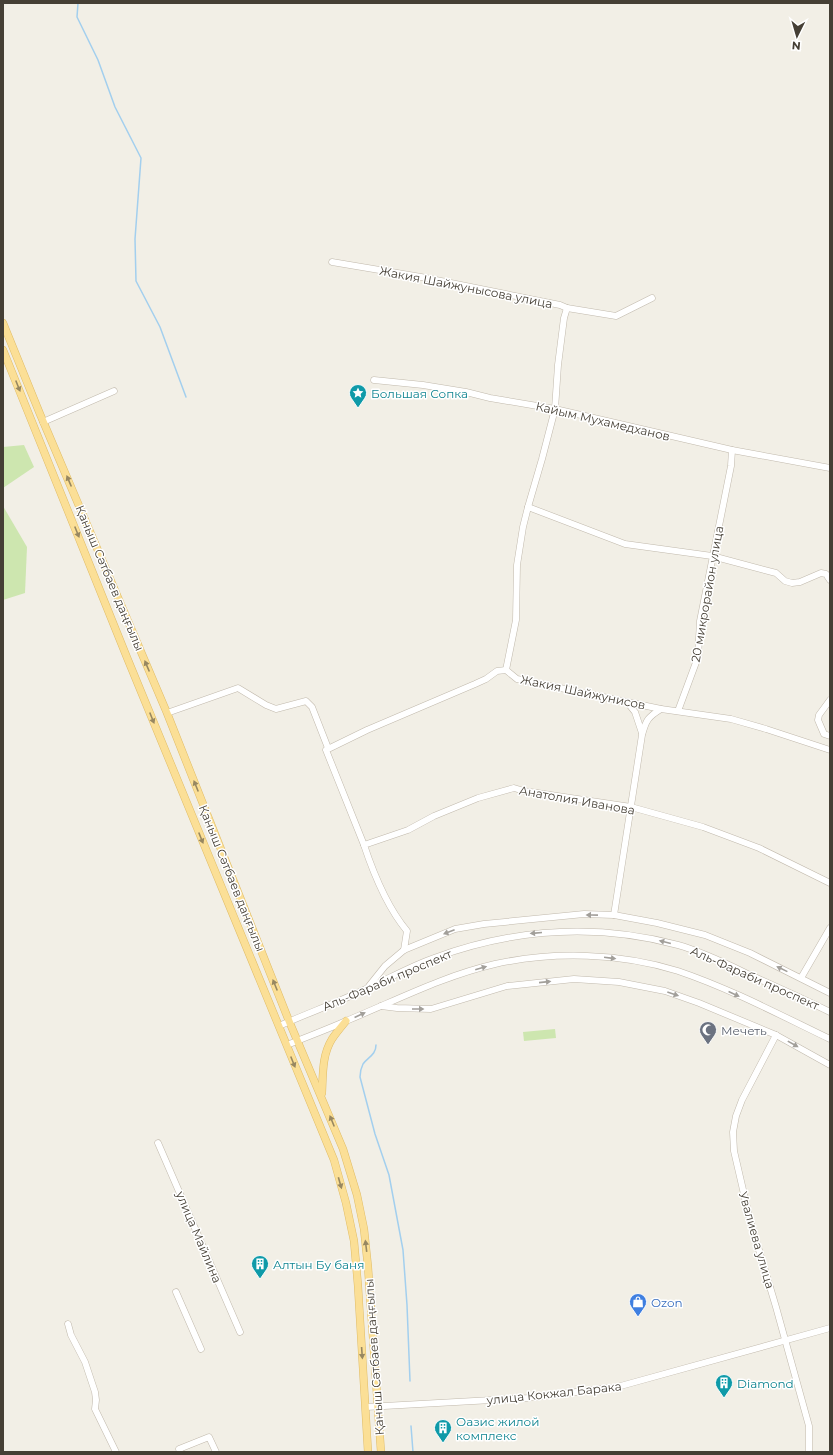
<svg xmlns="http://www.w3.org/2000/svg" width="833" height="1455" font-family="Montserrat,sans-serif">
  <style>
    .green { fill: #cde6af }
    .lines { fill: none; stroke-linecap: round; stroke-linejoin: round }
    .stream { stroke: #a3cfee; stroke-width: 1.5 }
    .minor-casing { stroke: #c1b9ac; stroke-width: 7 }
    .major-casing { stroke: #e0bc66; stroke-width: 8 }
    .minor { stroke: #fff; stroke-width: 6 }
    .major { stroke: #fbdf96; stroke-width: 7 }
    .oneway { fill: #978761 }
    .oneway2 { fill: #a29f9a }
    .labels { text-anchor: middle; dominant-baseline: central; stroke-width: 3; stroke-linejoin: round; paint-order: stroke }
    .street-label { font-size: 12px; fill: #453f35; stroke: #fff }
    .culture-label { font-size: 12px; fill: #0d838f; stroke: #fff; text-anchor: start }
    .worship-label { font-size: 12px; fill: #5b616d; stroke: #fff; text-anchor: start }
    .shop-label { font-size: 12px; fill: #366cbe; stroke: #fff; text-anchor: start }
  </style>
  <rect width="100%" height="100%" fill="#f2efe6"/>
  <!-- green -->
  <g class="green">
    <path d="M24,445L34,467L3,488V447Z"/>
    <path d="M3,506L27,547L25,593L3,600Z"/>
    <path d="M555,1029L556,1038L524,1041L523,1032Z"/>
  </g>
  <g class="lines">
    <!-- stream -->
    <g class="stream">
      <path d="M78,3L77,17L98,60L115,107L141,158L135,239L136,281L160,327L186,397"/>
      <path d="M376,1045C376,1055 368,1057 363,1064C361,1068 360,1072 360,1077L375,1134L389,1175L403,1250L407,1305L410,1381"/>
      <path d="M411,1426L413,1452"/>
    </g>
    <defs>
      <g id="minor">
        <path d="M332,262L421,277L560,305L567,308L564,318L558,365L555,409L542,459L528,507L523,527L517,565L516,620L506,670"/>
        <path d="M567,308L616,316L652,298"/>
        <path d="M374,380L423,385L466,392L490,398L555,409L732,450L830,468"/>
        <path d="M43,422L114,391"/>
        <path d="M528,507L625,544L712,556L776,573L785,581L792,583L800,582L821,573L826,574L830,580"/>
        <path d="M830,700L819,715L818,720L824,734L830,736"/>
        <path d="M627,702L635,712L642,733"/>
        <path d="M678,711L698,657L700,621L731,466L732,450"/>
        <path d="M167,713L238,688L266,705L276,709L306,701L312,707L328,748"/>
        <path d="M364,845L326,750L367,730L475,684L486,679L497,671L506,670L517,679L661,709L731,719L766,729L830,750"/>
        <path d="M614,915L642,735C646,720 648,717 661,709"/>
        <path d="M404,950L407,931C387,907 374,875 364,845L408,830L434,816L478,798L514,788L524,791L631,807L703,827L759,848L830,883"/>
        <path d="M801,978L830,928"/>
        <path d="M369,986L385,966L404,950L455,929L484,924L584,914L614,915L657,923L705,935L750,953L830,993"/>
        <path d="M381,1006L397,1008L431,1009L507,986L574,979L619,982L665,991L699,1003L776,1035L830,1065"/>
        <path d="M279,1026C308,1013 339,1002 368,988C390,978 411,966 434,958C513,929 596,923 678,945C703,952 727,964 750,975C777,987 804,999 830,1012"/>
        <path d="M776,1035L742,1100L736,1116L733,1132L734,1151L750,1220L776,1307L809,1426V1452"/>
        <path d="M287,1045C306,1037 326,1030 346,1021C395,1001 443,976 495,964C555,951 620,953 678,971C731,989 780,1015 830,1039"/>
        <path d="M158,1143L240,1332"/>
        <path d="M176,1292L201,1349"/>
        <path d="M68,1324L71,1335L85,1362L95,1392L96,1400L95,1409L116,1452"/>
        <path d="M366,1407L527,1398L617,1387L830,1328"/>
        <path d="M180,1452L179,1449L209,1437L216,1452"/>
      </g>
      <g id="major">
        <path d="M3,323L40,414L167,713L289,1021L343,1149L357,1195L364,1229L368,1267L381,1452"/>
        <path d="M3,350L128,660L334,1160L346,1203L354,1241L358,1286L368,1452"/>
        <path d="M322,1093C323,1074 322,1055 332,1039C336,1033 341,1027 346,1021"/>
      </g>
    </defs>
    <!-- minor casing -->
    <use href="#minor" class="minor-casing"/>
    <!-- major casing -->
    <use href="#major" class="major-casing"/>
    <!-- minor -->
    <use href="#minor" class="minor"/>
    <!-- major -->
    <use href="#major" class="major"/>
  </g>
  <!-- one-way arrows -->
  <defs><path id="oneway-solid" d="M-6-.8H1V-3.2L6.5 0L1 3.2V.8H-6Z"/></defs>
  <g class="oneway">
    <use href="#oneway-solid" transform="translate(18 386) rotate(68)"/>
    <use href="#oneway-solid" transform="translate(69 481) rotate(-113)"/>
    <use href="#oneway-solid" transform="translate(77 532) rotate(68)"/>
    <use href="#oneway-solid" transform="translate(147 666) rotate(-113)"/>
    <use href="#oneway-solid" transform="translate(152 718) rotate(68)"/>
    <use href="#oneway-solid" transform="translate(196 786) rotate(-112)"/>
    <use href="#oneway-solid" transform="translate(201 838) rotate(68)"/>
    <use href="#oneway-solid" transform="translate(275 985) rotate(-112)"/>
    <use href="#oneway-solid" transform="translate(293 1062) rotate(68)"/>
    <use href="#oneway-solid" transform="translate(332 1121) rotate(-112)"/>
    <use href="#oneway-solid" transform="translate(340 1183) rotate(74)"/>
    <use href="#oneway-solid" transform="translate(366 1246) rotate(-97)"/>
    <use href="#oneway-solid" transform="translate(362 1353) rotate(86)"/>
  </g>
  <g class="oneway2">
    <use href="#oneway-solid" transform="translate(592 915) rotate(-179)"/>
    <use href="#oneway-solid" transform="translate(449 932) rotate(159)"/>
    <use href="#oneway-solid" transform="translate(536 933) rotate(175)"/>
    <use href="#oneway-solid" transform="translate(665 942) rotate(-166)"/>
    <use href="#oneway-solid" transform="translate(610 958) rotate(7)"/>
    <use href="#oneway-solid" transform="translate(481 968) rotate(-16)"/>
    <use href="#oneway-solid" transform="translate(782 969) rotate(-154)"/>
    <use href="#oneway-solid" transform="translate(545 982) rotate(-6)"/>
    <use href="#oneway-solid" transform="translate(673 994) rotate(19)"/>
    <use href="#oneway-solid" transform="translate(734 994) rotate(25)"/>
    <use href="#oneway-solid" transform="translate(418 1009)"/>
    <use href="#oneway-solid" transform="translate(360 1015) rotate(-25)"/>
    <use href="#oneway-solid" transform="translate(793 1044) rotate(29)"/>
  </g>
  <!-- icons -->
  <defs>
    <symbol id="sight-pin" viewBox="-11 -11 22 30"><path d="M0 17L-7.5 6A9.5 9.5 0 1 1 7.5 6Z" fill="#0f9aa8" stroke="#fff"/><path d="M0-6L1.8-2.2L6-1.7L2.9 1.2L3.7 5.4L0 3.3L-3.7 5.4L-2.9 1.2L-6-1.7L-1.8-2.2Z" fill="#fff"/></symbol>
    <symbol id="mosque-pin" viewBox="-11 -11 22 30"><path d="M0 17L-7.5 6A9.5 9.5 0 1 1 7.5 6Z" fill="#6b7280" stroke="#fff"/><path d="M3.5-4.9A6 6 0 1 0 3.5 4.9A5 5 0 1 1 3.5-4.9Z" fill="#fff"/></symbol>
    <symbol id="building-pin" viewBox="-11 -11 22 30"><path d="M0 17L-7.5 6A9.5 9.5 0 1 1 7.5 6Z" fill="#0f9aa8" stroke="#fff"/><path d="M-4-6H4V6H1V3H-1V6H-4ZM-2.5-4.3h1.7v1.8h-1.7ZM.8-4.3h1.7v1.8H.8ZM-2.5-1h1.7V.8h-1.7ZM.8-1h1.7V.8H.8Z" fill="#fff"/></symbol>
    <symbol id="shop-pin" viewBox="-11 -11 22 30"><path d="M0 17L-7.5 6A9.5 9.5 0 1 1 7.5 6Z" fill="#3f7fe0" stroke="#fff"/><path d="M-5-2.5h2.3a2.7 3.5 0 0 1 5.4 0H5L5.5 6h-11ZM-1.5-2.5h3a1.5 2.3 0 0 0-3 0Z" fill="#fff"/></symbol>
  </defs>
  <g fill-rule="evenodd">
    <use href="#sight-pin" x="348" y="383" width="20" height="27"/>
    <use href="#mosque-pin" x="698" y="1020" width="20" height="27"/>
    <use href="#building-pin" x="250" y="1254" width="20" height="27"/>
    <use href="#shop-pin" x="628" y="1292" width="20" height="27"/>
    <use href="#building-pin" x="714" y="1373" width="20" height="27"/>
    <use href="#building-pin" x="433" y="1418" width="20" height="27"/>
  </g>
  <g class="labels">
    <!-- street labels -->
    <g class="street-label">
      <text transform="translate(466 287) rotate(11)">Жакия Шайжунысова улица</text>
      <text transform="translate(603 421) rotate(13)">Кайым Мухамедханов</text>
      <text transform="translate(110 578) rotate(67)">Қаныш Сәтбаев даңғылы</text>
      <text transform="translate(707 594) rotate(-80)">20 микрорайон улица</text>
      <text transform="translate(583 692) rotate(12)">Жакия Шайжунисов</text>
      <text transform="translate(577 800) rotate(10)">Анатолия Иванова</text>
      <text transform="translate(232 878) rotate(68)">Қаныш Сәтбаев даңғылы</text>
      <text transform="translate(755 978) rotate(24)">Аль-Фараби проспект</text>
      <text transform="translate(387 980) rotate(-23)">Аль-Фараби проспект</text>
      <text transform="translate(199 1237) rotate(67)">улица Майлина</text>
      <text transform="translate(757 1240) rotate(74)">Увалиева улица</text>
      <text transform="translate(374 1357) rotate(-94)">Қаныш Сәтбаев даңғылы</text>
      <text transform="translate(554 1393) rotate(-6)">улица Кокжал Барака</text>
    </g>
    <!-- culture labels -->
    <g class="culture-label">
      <text x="371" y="393">Большая Сопка</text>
      <text x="273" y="1264">Алтын Бу баня</text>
      <text x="737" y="1383">Diamond</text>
      <text x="456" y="1421">Оазис жилой<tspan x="456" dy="14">комплекс</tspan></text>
    </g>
    <!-- worship labels -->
    <g class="worship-label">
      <text x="721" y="1030">Мечеть</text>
    </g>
    <!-- shop labels -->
    <g class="shop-label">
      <text x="651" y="1302">Ozon</text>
    </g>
  </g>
  <!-- border -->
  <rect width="833" height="1455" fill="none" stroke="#453f35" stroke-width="8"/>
  <!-- north arrow -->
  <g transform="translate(797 36) rotate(185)" stroke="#ffffff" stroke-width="3" paint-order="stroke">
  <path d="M0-3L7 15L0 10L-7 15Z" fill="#453f35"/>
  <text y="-6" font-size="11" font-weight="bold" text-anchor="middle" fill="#453f35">N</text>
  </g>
</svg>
